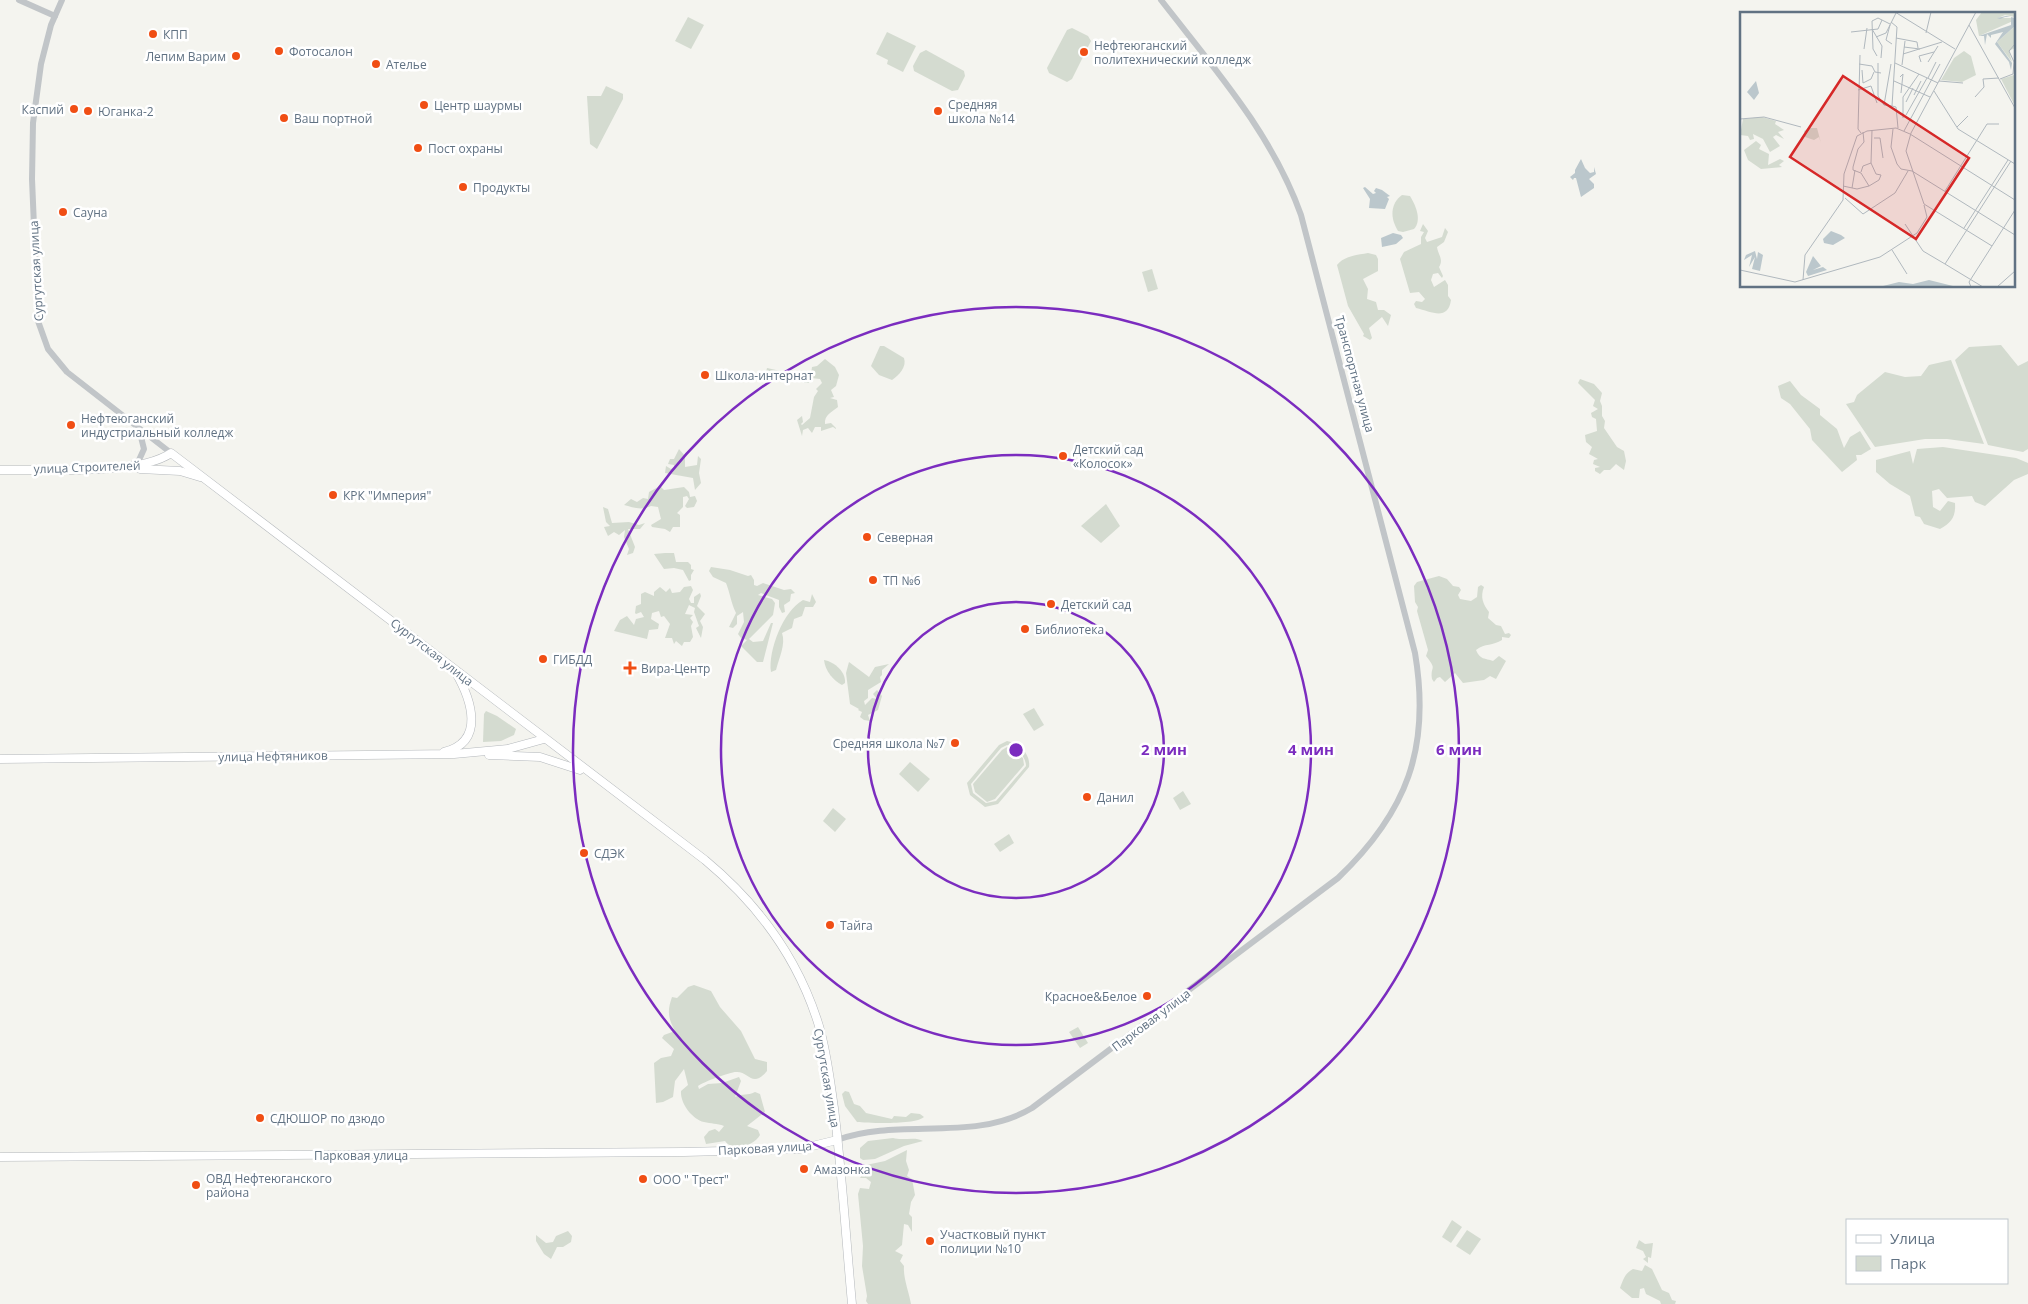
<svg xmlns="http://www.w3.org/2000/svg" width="2028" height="1304" font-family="'Open Sans',sans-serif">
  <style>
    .green { fill: #d4dbd0; fill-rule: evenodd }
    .water { fill: #bbc7cc }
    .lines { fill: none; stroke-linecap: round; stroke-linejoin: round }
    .major-casing { stroke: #b4b8bc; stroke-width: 9 }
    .minor { stroke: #c1c5c8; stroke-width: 6 }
    .major { stroke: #fff; stroke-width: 8 }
    .ring { fill: none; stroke: #7b2cbf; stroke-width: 2.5 }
    .poi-dot { fill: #f04e14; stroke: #fff; stroke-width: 2 }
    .labels { text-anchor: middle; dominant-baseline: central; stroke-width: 5; stroke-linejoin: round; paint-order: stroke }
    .poi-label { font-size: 12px; fill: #617283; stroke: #fff; text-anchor: start }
    .street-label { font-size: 12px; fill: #617283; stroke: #fff }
    .inset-road { fill: none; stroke: #b0b8be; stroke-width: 1 }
    .view { fill: #d62828; fill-opacity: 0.15; stroke: #d62828; stroke-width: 2.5 }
    .inset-edge { fill: none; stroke: #617283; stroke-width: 2.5 }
    .centre { fill: #7b2cbf; stroke: #fff; stroke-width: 2.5 }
    .ring-label { font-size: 15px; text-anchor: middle; font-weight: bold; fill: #7b2cbf; stroke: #fff; stroke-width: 5; stroke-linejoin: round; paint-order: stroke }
  </style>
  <rect width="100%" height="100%" fill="#f4f4ef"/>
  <!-- green -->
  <g class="green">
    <path d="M688,17L704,25L691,49L675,41Z"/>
    <path d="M1072,28L1088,36L1091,41L1072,79L1067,82L1049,73L1047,68L1067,30Z"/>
    <path d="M887,32L916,46L903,72L887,64L888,60L876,54Z"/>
    <path d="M926,50L964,71L965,76L958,90L952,91L914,71L913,66L920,53Z"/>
    <path d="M606,86L623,94V99L597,149L590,144L587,96H601Z"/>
    <path d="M1402,195L1410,196C1416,206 1422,220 1414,229L1403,232L1398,231C1390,218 1390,204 1402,195Z"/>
    <path d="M1423,224L1428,231L1425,238L1427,242L1442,237L1445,228L1448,232L1444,242L1437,247C1438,255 1444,259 1439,267L1443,276L1442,278L1438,273L1433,274L1431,280L1434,287L1445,280L1448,285V296L1451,300C1448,321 1432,312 1416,308L1414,304L1416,301L1422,302L1425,299L1419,292L1410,293L1400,259L1404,252L1421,244V237L1424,232L1420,231Z"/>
    <path d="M1368,253L1376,255L1378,259V271L1363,279L1368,289L1367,299L1376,302L1378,310H1384L1391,315L1388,326L1382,317L1369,328L1372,338L1370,340L1363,336L1364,334L1348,306L1337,265C1344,256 1357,255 1368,253Z"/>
    <path d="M1152,269L1158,289L1148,292L1142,272Z"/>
    <path d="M2001,345L2018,366L2028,361V449L2023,452L1988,445L1955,360L1969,347Z"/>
    <path d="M880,346H884L904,358C907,367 899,375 892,380L879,375L871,366Z"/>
    <path d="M825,359L835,367L839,375L836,386L831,390L834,397L830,398L837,400L838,407C832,412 824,415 825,424L831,423L836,428V429L833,427L821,431V427H815L812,433L808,428L803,430L802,436L797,420L802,416L803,422L801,424L802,425L810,418L814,397L818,391L816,389L822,383L820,379L811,378L809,383H804L807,375L811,374L812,367L817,366Z"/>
    <path d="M1951,360L1984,444L1947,439H1925L1875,447L1846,404L1854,402L1857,395L1885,372L1905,377L1921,376L1929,365Z"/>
    <path d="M767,368L785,372L783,381L765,377Z"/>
    <path d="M1580,379L1594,384L1602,393L1600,401L1602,406V416L1605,421L1604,428L1617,447L1624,451L1626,461L1624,470L1616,464L1610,470H1604L1600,474L1595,471V468L1600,467L1593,464L1594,460L1598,459L1589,454L1592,447L1586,442L1585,435L1597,431L1596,419L1592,417L1591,413L1598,409L1593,406L1595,400L1578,383Z"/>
    <path d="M1790,381L1801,395L1820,409V415L1837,429L1844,448L1850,437L1860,431L1871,449L1861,455H1856L1857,460L1842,472L1812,440L1810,429L1790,404L1781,398L1778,386Z"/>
    <path d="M1943,447L2016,458L2028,463V474L2014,480L1985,506L1975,502L1972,496L1947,498L1939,489L1932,491L1933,507L1940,511L1948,501L1955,503C1956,517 1951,523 1940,529L1924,524L1920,517L1915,516L1910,496L1890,484L1876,472V460L1910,451L1913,464L1917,449Z"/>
    <path d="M679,449L685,456V467L697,465L698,456L701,459L699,473L701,483L695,490L693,478L665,473L666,466L671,469L674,467V465L668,464L670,459H674Z"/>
    <path d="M660,486L664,490L684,487L689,492L690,497L695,496L697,501L694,507L687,508L685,506L689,499L687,496L683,497V507L677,513L680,515V527H673L670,532L665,529L652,527L651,525L661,519L658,507L651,506C641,511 632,507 624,505L631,499L637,502L643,498L648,499L649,492Z"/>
    <path d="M1106,504L1120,526L1101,543L1081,526Z"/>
    <path d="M603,507L608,509L612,523L629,522L639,525L645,523L640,529H628L635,547L633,553L627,555L629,549L624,537L625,530L619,535L614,532L608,536L604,527L610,526L606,522Z"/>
    <path d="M665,553H674L676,562H688L691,565V569L694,570L691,575V580L689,581L683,570L674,568L664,569L654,554Z"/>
    <path d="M711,567L730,570L748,576L751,575L754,580V585L757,586L763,583L784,590L791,589L795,593L791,594L790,601L784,605L785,612L782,613L779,607V600L761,593L758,595L772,599L775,603L773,615L749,639L753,642L763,641L771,623H773L763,662H757L741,646L747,640L741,638L738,634L744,622L743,612L737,616V624L733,628L729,627L736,613C731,603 730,593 726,583L713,577L709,571Z"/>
    <path d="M1439,576L1447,579L1453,586L1459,587L1461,590L1458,595L1460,599L1471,601L1477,597L1478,587L1481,585L1484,587C1480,597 1483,604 1489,612L1488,618L1496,625L1501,626L1505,634L1509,633L1511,635L1509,638L1502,637V640C1493,646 1485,643 1476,650C1480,660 1485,658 1493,661L1499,656L1506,661L1496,679L1490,676L1484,680L1463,683L1455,673L1445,682L1440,677L1437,678L1434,682L1432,679C1430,665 1438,671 1426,656L1428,650L1417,611L1418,607L1415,602L1414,586L1417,582Z"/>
    <path d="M691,586L693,590L689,599L691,603H694V597L700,593L701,596L697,606L705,614L700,621L703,627L701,638L696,628L699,626L694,612L695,608L689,605L685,614L693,615L690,618L693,622L691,626L693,637L690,642H684L682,646L676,641L674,644L672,638H665L670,624L664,616L661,617L659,611L652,613L651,619L659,624L658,629L649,630L647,639L614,631L620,620L627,616L634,625L636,619L644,617L641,612L636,614L635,613L636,606L641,604V594L645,592L654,596V592L660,587L666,592L670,588L672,593L680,592L684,587Z"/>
    <path d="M812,594L816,602L813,607H805L802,616L794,619L792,628L782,633C786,644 779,658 776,670L771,672C768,651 783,611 803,600L810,602Z"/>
    <path d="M824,660C835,662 846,672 845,683L842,685C834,681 825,671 824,660Z"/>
    <path d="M849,662L869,677L875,667L889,664L882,670V675L880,677L881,682L868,690V698L864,701L865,705L872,698L877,699L873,694L877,690L882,696L878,710L868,715L870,721L864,720L860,717L862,712L858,710L859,709L850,704L846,673Z"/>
    <path d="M1034,708L1044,725L1034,731L1023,714Z"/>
    <path d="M486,711L497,716L516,729L514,735L501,741L483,742L484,714Z"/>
    <path d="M1007,741C1019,743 1031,754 1029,767L998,804L985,807L970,795L967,783L999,745ZM1007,745C1016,747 1026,756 1026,766L996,801L986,803L973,793L971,784L1001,748Z"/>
    <path d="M1007,747L1023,758L1024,765L995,799L987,802L975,792L973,784L1002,750Z"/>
    <path d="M910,762L930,779L918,792L899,774Z"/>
    <path d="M1183,791L1191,804L1180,810L1173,798Z"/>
    <path d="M833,808L846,819L835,832L823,821Z"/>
    <path d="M1009,834L1014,843L1000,852L994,844Z"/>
    <path d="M694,985L711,991L720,1007L741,1031L755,1059L767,1062V1071C752,1089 749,1071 736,1072C730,1072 703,1082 698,1086L699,1089L708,1084L722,1083L739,1077L741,1081L735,1097C743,1093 747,1096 755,1092L760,1094L765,1112L747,1126L758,1130L760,1135C754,1146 733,1152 725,1141L706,1144L704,1137L709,1131L715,1129L719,1132L724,1126C717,1123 711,1124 704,1122C692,1119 680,1103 681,1091L688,1085L684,1069L675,1081L673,1097L663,1102L656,1103L654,1063L661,1058L671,1056L674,1049L662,1038L664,1035L675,1031C668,1018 667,1011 672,997L677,998L688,987Z"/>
    <path d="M1078,1027L1088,1043L1080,1048L1069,1032Z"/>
    <path d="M845,1091L849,1092L854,1104L860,1106L866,1113L892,1119L894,1116L906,1117L911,1113L920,1114L924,1117C916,1125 869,1123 857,1122L845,1106L842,1094Z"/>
    <path d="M893,1138C903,1141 915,1136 923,1141L904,1146L875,1159L863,1160L860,1158V1148L868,1141Z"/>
    <path d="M907,1150L906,1161L909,1170L907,1176L912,1179L915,1195L911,1202L909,1214L912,1217V1232L908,1225L904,1224L902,1245L895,1251L903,1255L900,1261L904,1266C903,1278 909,1292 911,1304H868L866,1301L867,1296L862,1266L863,1246L858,1194L860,1188L869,1189L871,1182L866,1178H860L863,1174L861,1171L866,1165L885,1161Z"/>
    <path d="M1452,1220L1462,1227L1451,1243L1442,1237Z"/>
    <path d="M1467,1230L1481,1239L1470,1255L1456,1246Z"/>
    <path d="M568,1231L572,1236L571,1242L563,1247H557L551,1259L544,1254L536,1241V1235L546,1243L553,1242L556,1236Z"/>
    <path d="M1639,1240L1645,1244L1653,1243L1651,1258L1648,1257V1263L1643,1259L1646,1257L1643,1251L1636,1248Z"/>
    <path d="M1645,1265L1652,1269L1662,1290L1669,1293L1672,1300L1676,1301L1675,1304H1661L1660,1301L1646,1294L1644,1288L1640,1289L1639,1298H1632L1620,1288C1623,1280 1625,1273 1633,1269L1642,1271Z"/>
  </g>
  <!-- water -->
  <g class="water">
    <path d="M1581,159L1585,168L1590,173L1594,172V167L1596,174L1589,179L1594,184V188L1581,197L1576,178H1574L1573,180L1570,177L1575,173V170Z"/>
    <path d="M1365,187L1373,194L1376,193L1374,191L1376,188L1382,190L1390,196L1387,197L1389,199L1385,209L1369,208L1370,199L1363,188Z"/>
    <path d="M1393,233L1401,235L1403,238L1396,244L1382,247L1381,238Z"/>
  </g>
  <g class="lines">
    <defs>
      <g id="major">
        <path d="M140,469L180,471L200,477"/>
        <path d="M0,470C42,469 138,476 171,453L705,860C758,904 799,960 819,1026C827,1053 830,1081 834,1108C842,1173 846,1239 852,1304"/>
        <path d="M444,752C486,742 471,699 456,673"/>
        <path d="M489,755L540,757L580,770"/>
        <path d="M0,759L454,754L508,749L544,739"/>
        <path d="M0,1157L684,1152L800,1149L837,1140"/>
      </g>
    </defs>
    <!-- major casing -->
    <use href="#major" class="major-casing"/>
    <!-- minor -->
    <g class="minor">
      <path d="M19,0L55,16"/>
      <path d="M62,0L51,25L41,64L33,123L32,179L38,321L48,349L67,372L171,453"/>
      <path d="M130,465L139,460L144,449L141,437L136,429"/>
      <path d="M837,1140C899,1117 974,1143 1032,1108L1338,878C1407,812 1431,748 1415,653L1301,215C1272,133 1213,67 1161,0"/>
    </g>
    <!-- major -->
    <use href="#major" class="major"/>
  </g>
  <!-- distance rings -->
  <g class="ring">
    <circle cx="1016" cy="750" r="148"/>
    <circle cx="1016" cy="750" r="295"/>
    <circle cx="1016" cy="750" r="443"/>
  </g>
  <!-- markers -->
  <g class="poi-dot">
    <circle cx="153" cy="34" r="5"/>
    <circle cx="279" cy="51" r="5"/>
    <circle cx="1084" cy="52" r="5"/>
    <circle cx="236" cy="56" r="5"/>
    <circle cx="376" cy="64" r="5"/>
    <circle cx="424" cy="105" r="5"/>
    <circle cx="74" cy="109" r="5"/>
    <circle cx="88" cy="111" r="5"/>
    <circle cx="938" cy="111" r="5"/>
    <circle cx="284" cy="118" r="5"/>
    <circle cx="418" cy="148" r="5"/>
    <circle cx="463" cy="187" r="5"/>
    <circle cx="63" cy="212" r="5"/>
    <circle cx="705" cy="375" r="5"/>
    <circle cx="71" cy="425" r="5"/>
    <circle cx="1063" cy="456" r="5"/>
    <circle cx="333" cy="495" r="5"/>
    <circle cx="867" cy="537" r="5"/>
    <circle cx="873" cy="580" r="5"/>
    <circle cx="1051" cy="604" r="5"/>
    <circle cx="1025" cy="629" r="5"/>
    <circle cx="543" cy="659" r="5"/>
    <path d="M627.5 660.5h5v5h5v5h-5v5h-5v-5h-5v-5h5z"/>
    <circle cx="955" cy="743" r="5"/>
    <circle cx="1087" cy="797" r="5"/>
    <circle cx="584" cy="853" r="5"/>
    <circle cx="830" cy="925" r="5"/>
    <circle cx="1147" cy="996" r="5"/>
    <circle cx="260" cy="1118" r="5"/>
    <circle cx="804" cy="1169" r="5"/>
    <circle cx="643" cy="1179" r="5"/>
    <circle cx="196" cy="1185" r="5"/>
    <circle cx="930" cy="1241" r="5"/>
  </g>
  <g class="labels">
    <!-- poi labels -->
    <g class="poi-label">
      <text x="163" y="34">КПП</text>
      <text x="1094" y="45">Нефтеюганский<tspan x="1094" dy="14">политехнический колледж</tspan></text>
      <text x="289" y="51">Фотосалон</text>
      <text x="226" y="56" text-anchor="end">Лепим Варим</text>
      <text x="386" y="64">Ателье</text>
      <text x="948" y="104">Средняя<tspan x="948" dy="14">школа №14</tspan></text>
      <text x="434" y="105">Центр шаурмы</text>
      <text x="64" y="109" text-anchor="end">Каспий</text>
      <text x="98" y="111">Юганка-2</text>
      <text x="294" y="118">Ваш портной</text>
      <text x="428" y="148">Пост охраны</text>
      <text x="473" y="187">Продукты</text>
      <text x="73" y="212">Сауна</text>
      <text x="715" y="375">Школа-интернат</text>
      <text x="81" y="418">Нефтеюганский<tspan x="81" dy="14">индустриальный колледж</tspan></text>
      <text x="1073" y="449">Детский сад<tspan x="1073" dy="14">«Колосок»</tspan></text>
      <text x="343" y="495">КРК "Империя"</text>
      <text x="877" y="537">Северная</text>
      <text x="883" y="580">ТП №6</text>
      <text x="1061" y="604">Детский сад</text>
      <text x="1035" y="629">Библиотека</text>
      <text x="553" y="659">ГИБДД</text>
      <text x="641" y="668">Вира-Центр</text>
      <text x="945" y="743" text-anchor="end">Средняя школа №7</text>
      <text x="1097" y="797">Данил</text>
      <text x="594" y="853">СДЭК</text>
      <text x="840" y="925">Тайга</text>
      <text x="1137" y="996" text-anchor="end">Красное&amp;Белое</text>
      <text x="270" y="1118">СДЮШОР по дзюдо</text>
      <text x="814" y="1169">Амазонка</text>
      <text x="206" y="1178">ОВД Нефтеюганского<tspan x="206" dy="14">района</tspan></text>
      <text x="653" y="1179">ООО " Трест"</text>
      <text x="940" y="1234">Участковый пункт<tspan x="940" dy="14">полиции №10</tspan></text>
    </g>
    <!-- street labels -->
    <g class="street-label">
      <text transform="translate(36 271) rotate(-93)">Сургутская улица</text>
      <text transform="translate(1355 374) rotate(75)">Транспортная улица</text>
      <text transform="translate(87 467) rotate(-2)">улица Строителей</text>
      <text transform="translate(432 652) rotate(38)">Сургутская улица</text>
      <text transform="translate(273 756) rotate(-1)">улица Нефтяников</text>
      <text transform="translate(1151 1020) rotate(-37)">Парковая улица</text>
      <text transform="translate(827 1078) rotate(80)">Сургутская улица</text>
      <text transform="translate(765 1148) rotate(-3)">Парковая улица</text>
      <text x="361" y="1155">Парковая улица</text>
    </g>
  </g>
  <!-- overview -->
  <g transform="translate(1740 12)">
    <rect width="275" height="275" fill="#f4f4ef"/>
    <path d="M242,0H275V5L265,3L258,6H271L273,9L239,24L236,8ZM275,14V36L269,39L272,50L257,30ZM224,39L231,44L236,63L222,70L201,68L214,46ZM275,51V92H274L261,67L274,63ZM22,105L36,109L35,112L44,118L38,120L44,127L36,123L33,125L40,134L30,140L23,127L13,122L14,127L10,128L8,124L0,123L3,107ZM69,116H77L81,131L79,125L74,128L65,125L64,119ZM16,129L21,133L19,137L29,142L28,153L40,147L44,149L39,153L42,155L21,157L8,148L4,138Z" fill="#d4dbd0"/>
    <path d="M266,4L275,6V14L257,30L272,51L271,58L269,50L255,32L263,20L251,23V26L247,22L245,33L244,24H239L271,13V5H265L260,7L257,6ZM16,69L19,81L14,88L7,80ZM91,219L101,223L105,226L93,233L84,231L83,227ZM15,239L17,247L18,240L23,243L20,259L12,257L15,245L9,255L12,243L4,248L6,243ZM73,244L81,254L73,258L83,255L87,258L68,264L66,260ZM189,268L217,275H139L159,270L173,272Z" fill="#bbc7cc"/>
    <path class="inset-road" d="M155,0L215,37M236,0L171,121L166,139L184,192L252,234M151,10L157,15L152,94L156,95L158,116M150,13L146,28L152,32M229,13L275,96M132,17L142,34L141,46M111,20L138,17L142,8M186,21L191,0M136,25L146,21L156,1M156,26L177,30L178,36M164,35L180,37M124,37L127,16M163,42L202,30M120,43L118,117L121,121M137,44L133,37L132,9L138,6L150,12M181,50L179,44L194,40M188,50L198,34M138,51V84L144,93L152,94M155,51L198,71M119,52L132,54L135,60L141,61M162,53L165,29M122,58L123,71L131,67L134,60M160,65L163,62L161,81M188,66L196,50M260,67L273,62L274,50L269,39L275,32M154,69L190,85M199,69L223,71M118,78L131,74L137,91M194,79L218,117L275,152M174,83L181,69M235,85L244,75L243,67L259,66M166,90L173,76M144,93L151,52M166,103L187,66M163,106V85L179,62M0,107L24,105L61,115M217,115L228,104M153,117L151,135L157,152L161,157L172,159M164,119L200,52M170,122L275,188M134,126H140L143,146M131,151L136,162L141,163M172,159L275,223M121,160L123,154L131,151L132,118M121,161L113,158V155L118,137L124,130L123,120M121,161L129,174L139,168L141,163M103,174L117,177L129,174M112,176L115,158M205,179L247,112H259M105,186L123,202L155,181L168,159M165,212L183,239L205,252M224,216L268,148M152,238L167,262M0,258L55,270L140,245L177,221L187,205L184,193M63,268L65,243L103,188L104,162L117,124L127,119L156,116L170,122M231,275L229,270L275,198M243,275L205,252L271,149M257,275L275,259"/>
    <path class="view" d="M103,64L229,146L176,227L50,145Z"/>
    <rect width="275" height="275" class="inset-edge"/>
  </g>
  <circle cx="1016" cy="750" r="8" class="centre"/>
  <g class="ring-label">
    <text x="1164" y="755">2 мин</text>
    <text x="1311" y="755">4 мин</text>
    <text x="1459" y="755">6 мин</text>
  </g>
  <!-- legend -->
  <rect x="1846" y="1219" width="162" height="65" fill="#ffffff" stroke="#c0c7cd"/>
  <rect x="1856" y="1235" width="25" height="8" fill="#ffffff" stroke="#c0c7cd"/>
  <text x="1890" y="1244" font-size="15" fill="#617283">Улица</text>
  <rect x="1856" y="1256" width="25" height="15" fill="#d4dbd0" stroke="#c0c7cd"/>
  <text x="1890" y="1269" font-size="15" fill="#617283">Парк</text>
</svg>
